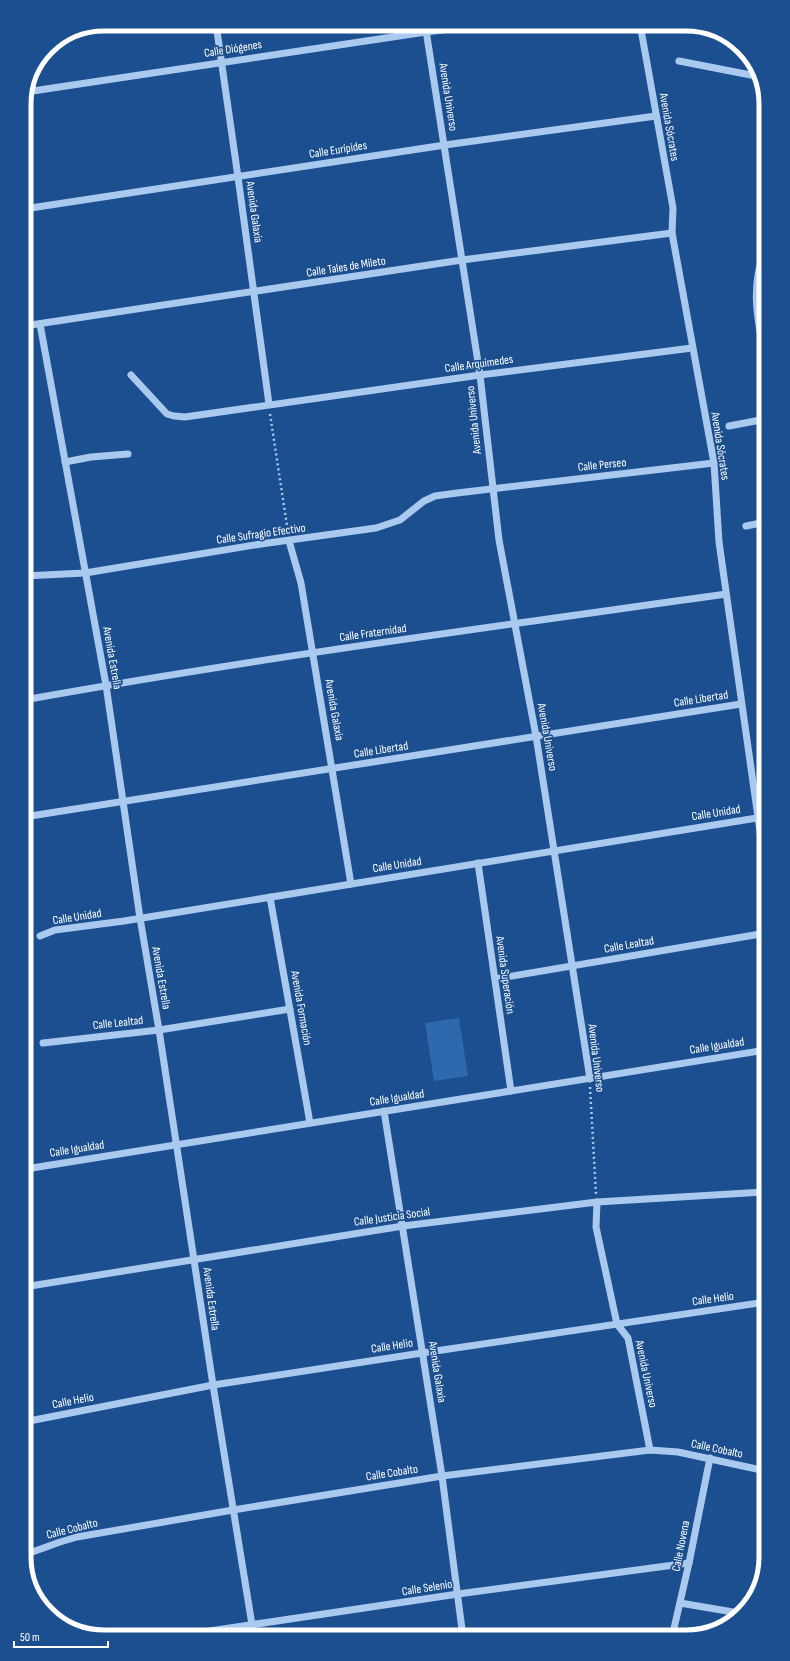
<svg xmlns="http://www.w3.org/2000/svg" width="790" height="1661" font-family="'Sofia Sans Condensed',sans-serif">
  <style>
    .green { fill: #2e69ad }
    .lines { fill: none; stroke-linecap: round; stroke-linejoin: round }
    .path { stroke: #a9c9ee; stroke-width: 2.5; stroke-dasharray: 2 3; stroke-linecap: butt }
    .minor { stroke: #a9c9ee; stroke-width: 7 }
    .labels { text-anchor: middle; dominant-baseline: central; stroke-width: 3.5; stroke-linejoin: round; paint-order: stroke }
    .street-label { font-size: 12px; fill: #fff; stroke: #1b4f8f }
    .rim { fill: none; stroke: #fff; stroke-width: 5 }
  </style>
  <rect width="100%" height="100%" fill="#1b4f8f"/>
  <!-- green -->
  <path class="green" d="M459,1018L468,1076L434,1081L425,1023Z"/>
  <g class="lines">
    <!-- path -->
    <g class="path">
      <path d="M270,414L288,532"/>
      <path d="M590,1087L596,1194"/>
    </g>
    <!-- minor -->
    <g class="minor">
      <path d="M216,24L238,177L269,404"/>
      <path d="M425,24L480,375L499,540L536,736L590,1079"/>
      <path d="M640,24L673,208L672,233L714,463L719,542L766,874"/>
      <path d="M679,61L761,77"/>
      <path d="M26,92L426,32L491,24"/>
      <path d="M24,209L445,145L656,116"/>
      <path d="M40,324L106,685L140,918L159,1030L213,1385L254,1637"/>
      <path d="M24,326L462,260L672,233"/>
      <path d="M766,362C758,324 749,286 766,248"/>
      <path d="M131,375L167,414L174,416L185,417L480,375L692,348"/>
      <path d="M729,426L766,419"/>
      <path d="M65,462L91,457L128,454"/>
      <path d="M746,526L766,522"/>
      <path d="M289,541L301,583L351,884"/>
      <path d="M24,576L85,573L261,544L376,528L400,520L424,501L435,496L457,493L714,463"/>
      <path d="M24,700C257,658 492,627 726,594"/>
      <path d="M24,817L741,704"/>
      <path d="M478,863L511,1091"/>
      <path d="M270,897L310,1123"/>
      <path d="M40,936L55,930L124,921L757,818"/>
      <path d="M495,979L766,933"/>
      <path d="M43,1043L159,1030L290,1009"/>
      <path d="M384,1111L442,1476L463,1637"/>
      <path d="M32,1168L766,1050"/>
      <path d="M597,1202L596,1227L617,1324L628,1338L650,1450"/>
      <path d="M24,1287L403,1226L597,1202L766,1192"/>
      <path d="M24,1422L213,1385L422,1353L766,1302"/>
      <path d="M24,1555L60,1542L77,1537L233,1510L442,1476L650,1450L678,1452L766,1471"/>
      <path d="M680,1603L739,1613"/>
      <path d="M169,1637L458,1594L689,1563"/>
      <path d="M672,1637L689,1563L710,1458"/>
    </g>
  </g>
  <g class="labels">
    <!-- street labels -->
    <g class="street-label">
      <text transform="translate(233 49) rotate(-9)">Calle Diógenes</text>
      <text transform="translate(448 97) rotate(81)">Avenida Universo</text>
      <text transform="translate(669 127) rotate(80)">Avenida Sócrates</text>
      <text transform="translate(338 150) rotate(-9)">Calle Eurípides</text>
      <text transform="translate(254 212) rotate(82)">Avenida Galaxia</text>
      <text transform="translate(346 267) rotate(-9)">Calle Tales de Mileto</text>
      <text transform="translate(479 364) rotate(-8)">Calle Arquímedes</text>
      <text transform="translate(474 420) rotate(-96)">Avenida Universo</text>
      <text transform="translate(720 446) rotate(81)">Avenida Sócrates</text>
      <text transform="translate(602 465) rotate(-6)">Calle Perseo</text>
      <text transform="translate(261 534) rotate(-8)">Calle Sufragio Efectivo</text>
      <text transform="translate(373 633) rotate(-8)">Calle Fraternidad</text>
      <text transform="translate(112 658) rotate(80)">Avenida Estrella</text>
      <text transform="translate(701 699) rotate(-9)">Calle Libertad</text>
      <text transform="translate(334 710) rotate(80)">Avenida Galaxia</text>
      <text transform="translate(547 737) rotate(80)">Avenida Universo</text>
      <text transform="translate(381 750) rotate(-9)">Calle Libertad</text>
      <text transform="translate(716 813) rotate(-9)">Calle Unidad</text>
      <text transform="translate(397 865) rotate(-9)">Calle Unidad</text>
      <text transform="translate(77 917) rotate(-9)">Calle Unidad</text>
      <text transform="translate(629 945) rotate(-10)">Calle Lealtad</text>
      <text transform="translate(505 975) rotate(82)">Avenida Superación</text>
      <text transform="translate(161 978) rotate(80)">Avenida Estrella</text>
      <text transform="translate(301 1008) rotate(80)">Avenida Formación</text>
      <text transform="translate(118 1023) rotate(-6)">Calle Lealtad</text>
      <text transform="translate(717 1046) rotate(-9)">Calle Igualdad</text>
      <text transform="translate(596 1058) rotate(83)">Avenida Universo</text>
      <text transform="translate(397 1098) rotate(-9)">Calle Igualdad</text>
      <text transform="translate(77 1149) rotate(-9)">Calle Igualdad</text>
      <text transform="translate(392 1217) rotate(-8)">Calle Justicia Social</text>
      <text transform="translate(211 1299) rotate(82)">Avenida Estrella</text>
      <text transform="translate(713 1299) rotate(-8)">Calle Helio</text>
      <text transform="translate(392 1346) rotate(-9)">Calle Helio</text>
      <text transform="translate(437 1372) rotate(81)">Avenida Galaxia</text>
      <text transform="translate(646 1374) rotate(78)">Avenida Universo</text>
      <text transform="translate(73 1401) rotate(-11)">Calle Helio</text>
      <text transform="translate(717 1449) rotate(12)">Calle Cobalto</text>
      <text transform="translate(392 1473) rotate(-9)">Calle Cobalto</text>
      <text transform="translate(72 1529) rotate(-14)">Calle Cobalto</text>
      <text transform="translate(681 1546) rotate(-79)">Calle Novena</text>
      <text transform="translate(427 1588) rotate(-9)">Calle Selenio</text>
    </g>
  </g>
  <!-- crop -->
  <path d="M0 0H790V1661H0ZM104 31H686A73 73 0 0 1 759 104V1557A73 73 0 0 1 686 1630H104A73 73 0 0 1 31 1557V104A73 73 0 0 1 104 31Z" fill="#1b4f8f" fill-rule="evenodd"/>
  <path class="rim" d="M104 31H686A73 73 0 0 1 759 104V1557A73 73 0 0 1 686 1630H104A73 73 0 0 1 31 1557V104A73 73 0 0 1 104 31Z"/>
  <!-- scale -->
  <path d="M14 1641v6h94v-6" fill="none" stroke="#ffffff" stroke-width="2"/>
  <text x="20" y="1641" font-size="12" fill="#ffffff" stroke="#1b4f8f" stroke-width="3" paint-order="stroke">50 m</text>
</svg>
